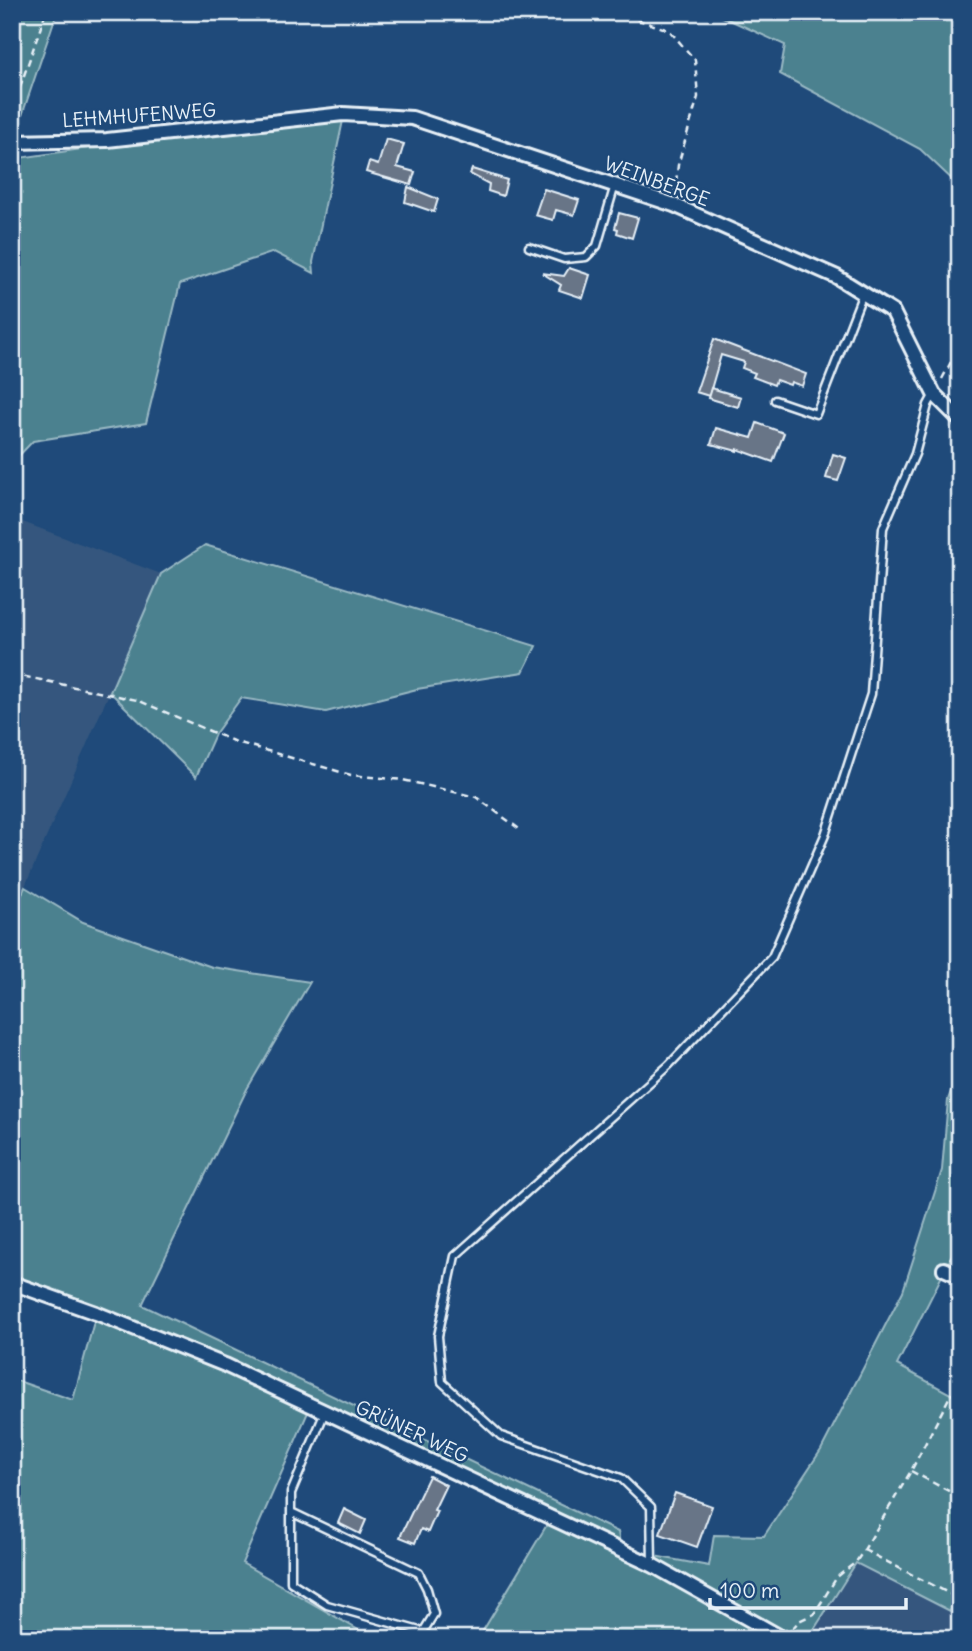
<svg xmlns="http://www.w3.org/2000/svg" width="972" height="1651" font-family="Delius,sans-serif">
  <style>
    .built { fill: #35577e }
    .green { fill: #4b818f; stroke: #9ab9c4; stroke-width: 2 }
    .building { fill: #687487; stroke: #e8f1f8; stroke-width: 2 }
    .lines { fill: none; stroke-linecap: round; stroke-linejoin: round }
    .service-casing { stroke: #e8f1f8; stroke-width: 11 }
    .minor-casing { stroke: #e8f1f8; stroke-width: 18 }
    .path { stroke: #e8f1f8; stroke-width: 2.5; stroke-dasharray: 7 5; stroke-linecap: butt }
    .service { stroke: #1f4a7a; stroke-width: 6 }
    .minor { stroke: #1f4a7a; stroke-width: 12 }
    .labels { text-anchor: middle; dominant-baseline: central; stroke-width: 5; stroke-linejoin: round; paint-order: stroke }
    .street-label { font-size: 19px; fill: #e8f1f8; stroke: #1f4a7a }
  </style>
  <rect width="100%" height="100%" fill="#1f4a7a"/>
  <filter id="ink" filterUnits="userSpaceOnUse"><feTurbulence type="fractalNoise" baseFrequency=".0143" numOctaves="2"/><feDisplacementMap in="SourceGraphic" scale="14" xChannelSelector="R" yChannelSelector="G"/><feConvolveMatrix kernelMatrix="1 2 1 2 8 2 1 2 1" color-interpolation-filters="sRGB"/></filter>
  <g filter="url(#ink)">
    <!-- built -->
    <g class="built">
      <path d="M12,518L161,574L12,916Z"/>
      <path d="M856,1562L960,1616V1639H808Z"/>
    </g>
    <!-- green -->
    <g class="green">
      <path d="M12,12H57L12,145Z"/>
      <path d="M712,12H960V187L920,149L780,74L785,45Z"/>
      <path d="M345,111L313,262L314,273L274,252L180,284L146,423L33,441L12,463V159Z"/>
      <path d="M205,545L536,646L523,672L417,689L326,712L241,698L215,734L196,777L110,692L161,574Z"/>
      <path d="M25,887L83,922L212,967L310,982L247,1089L142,1305L618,1532L621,1550L709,1566L714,1535L764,1536L821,1450L903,1291L942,1170L948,1100L960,1065V1240L897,1365L960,1399V1616L856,1563L808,1639H478L548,1523L308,1412L242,1563L374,1639H12V1379L73,1400L96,1314L12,1277V916Z"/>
    </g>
    <!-- building -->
    <g class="building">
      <path d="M386,139L404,144L397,167L415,172L411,185L366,172L369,162L378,165Z"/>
      <path d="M472,169L507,180L503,196L488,191L489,184L470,174Z"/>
      <path d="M408,187L438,199L434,212L405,202Z"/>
      <path d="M544,189L579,200L574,215L556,210L553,220L535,215Z"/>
      <path d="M619,213L638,218L632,238L617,233L618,229L615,228Z"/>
      <path d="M569,268L590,275L583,298L559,290L561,285L542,273L564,276Z"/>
      <path d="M714,339L806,374L802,386L791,382L790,385L776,380L774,385L753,377L755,373L742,368L744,362L721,355L709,396L696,392Z"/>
      <path d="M711,388L741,397L738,407L708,398Z"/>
      <path d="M757,423L784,433L773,462L737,449V451L711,444L716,428L752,438Z"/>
      <path d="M833,454L846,458L838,481L826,478Z"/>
      <path d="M429,1476L446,1485L434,1510L437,1511L428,1532L421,1529L415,1543L400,1537Z"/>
      <path d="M675,1493L712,1506L697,1547L660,1534Z"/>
      <path d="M344,1509L366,1520L360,1534L338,1523Z"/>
    </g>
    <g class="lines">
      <defs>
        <g id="service">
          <path d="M529,247L564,259L586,257L597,246L615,185"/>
          <path d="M775,400L816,414L863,293"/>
          <path d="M291,1512L419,1573L427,1589L434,1614L423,1632L327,1605L291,1582V1493L325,1412"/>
          <path d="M652,1564L651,1507L621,1478L501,1436L442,1382L438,1336L455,1256L669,1065L772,957L825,835L871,694L883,528L915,454L928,405L934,394"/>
        </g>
        <g id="minor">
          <path d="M12,142L107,140L343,114L412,118L674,205L837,277L893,312L934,394L960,420"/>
          <path d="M944,1269L960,1276"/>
          <path d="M12,1283L96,1313L225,1365L652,1565L784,1639"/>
        </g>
      </defs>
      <!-- service casing -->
      <use href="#service" class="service-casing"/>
      <!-- minor casing -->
      <use href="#minor" class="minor-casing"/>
      <!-- path -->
      <g class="path">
        <path d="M614,12L669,30L695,60L698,97L678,165L675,191"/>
        <path d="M12,110L46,12"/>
        <path d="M942,379L960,345"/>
        <path d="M12,674L137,700L233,741L351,775L403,780L476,797L522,831"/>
        <path d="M950,1259L960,1240"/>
        <path d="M911,1471L960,1497"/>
        <path d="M864,1550L960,1599"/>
        <path d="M792,1629L799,1621L814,1614L837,1577L856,1562L864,1550L911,1471L951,1394L960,1399"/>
      </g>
      <!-- service -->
      <use href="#service" class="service"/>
      <!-- minor -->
      <use href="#minor" class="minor"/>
    </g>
  </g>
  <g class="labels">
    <!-- street labels -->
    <g class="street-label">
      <text transform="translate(139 115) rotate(-4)">LEHMHUFENWEG</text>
      <text transform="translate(657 181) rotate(20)">WEINBERGE</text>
      <text transform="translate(412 1431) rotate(25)">GRÜNER WEG</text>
    </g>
  </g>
  <!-- margin -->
  <rect width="972" height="1651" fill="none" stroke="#1f4a7a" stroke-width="42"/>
  <rect x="21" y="21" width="930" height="1609" fill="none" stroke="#e8f1f8" stroke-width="2.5" filter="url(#ink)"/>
  <!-- scale -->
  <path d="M710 1598v10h196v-10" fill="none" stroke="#e8f1f8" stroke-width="3.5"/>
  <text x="720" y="1598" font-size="21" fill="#e8f1f8" stroke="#1f4a7a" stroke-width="5" paint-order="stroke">100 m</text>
</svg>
